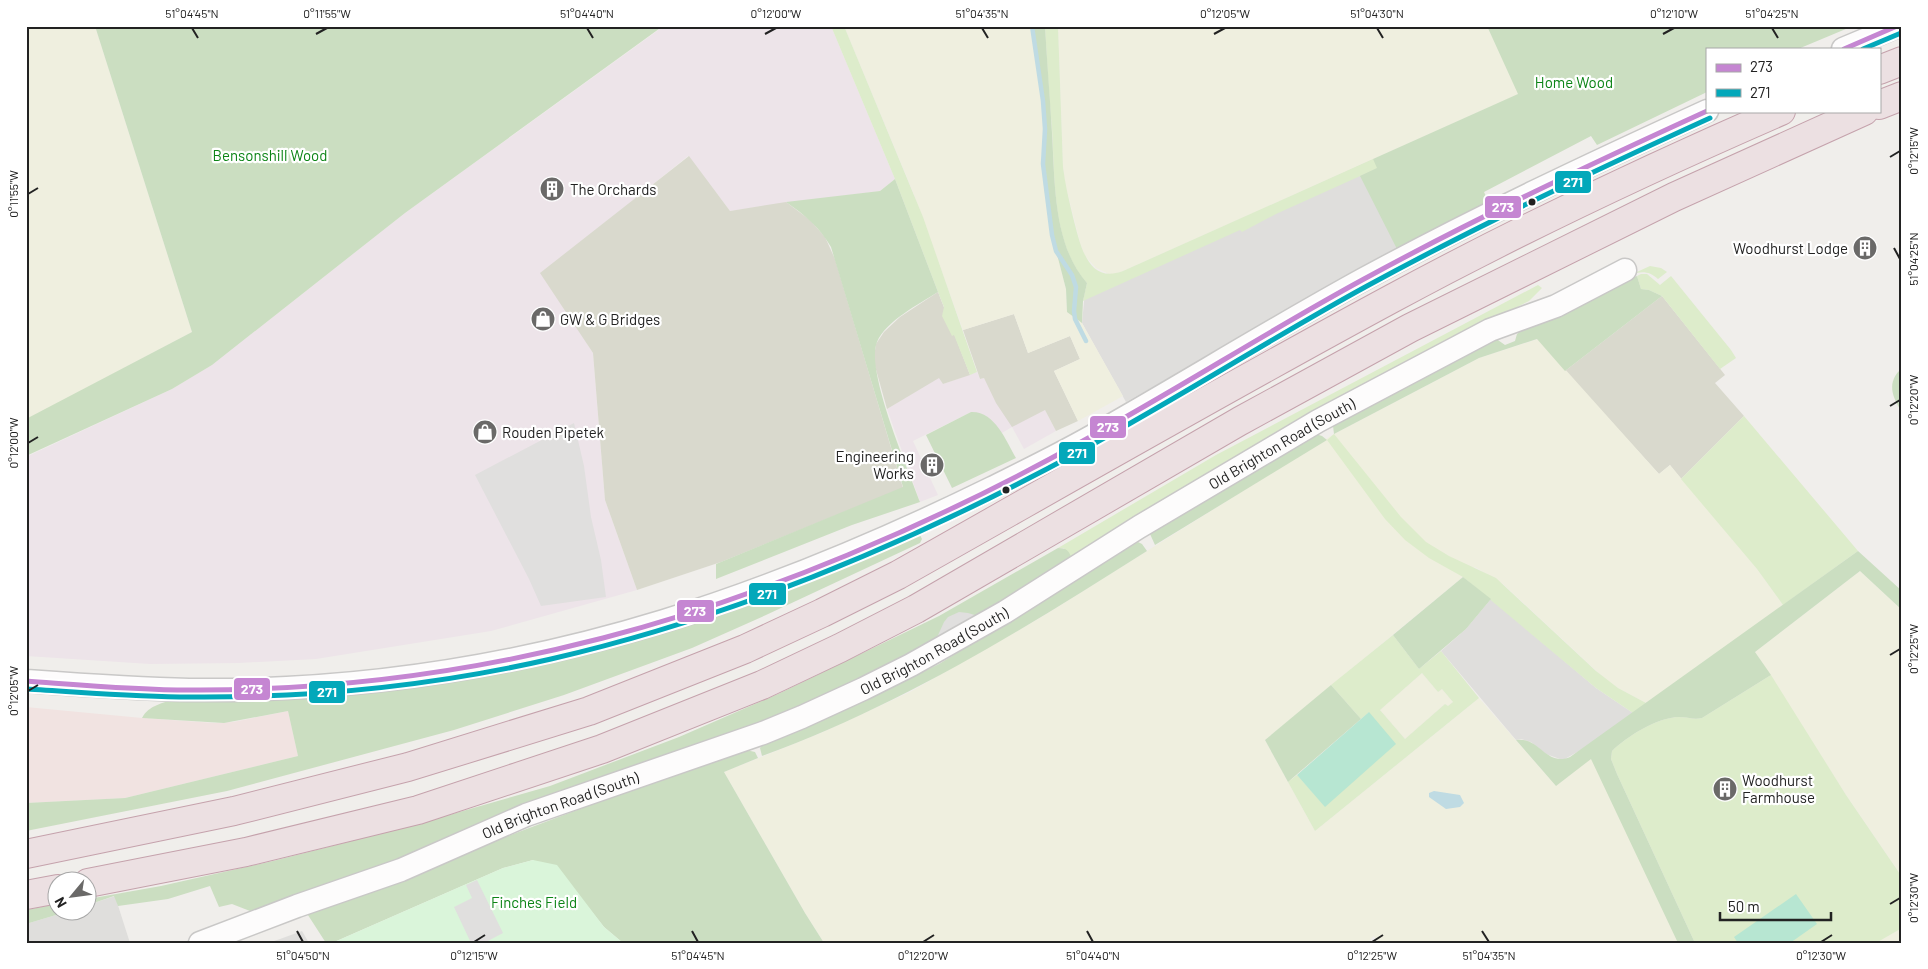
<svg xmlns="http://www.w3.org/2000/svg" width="1928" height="969" font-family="Barlow,sans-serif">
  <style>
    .residential { fill: #dfdedc }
    .commercial { fill: #f1e3e1 }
    .industrial { fill: #ede4e9 }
    .construction { fill: #d9d9cd }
    .farmland { fill: #efefdf }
    .grass { fill: #ddeccb; fill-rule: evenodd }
    .forest { fill: #cbdec1 }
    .park { fill: #daf5da }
    .pitch { fill: #b7e6d2 }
    .parking { fill: #e0dfde }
    .water { fill: #bfdbe3 }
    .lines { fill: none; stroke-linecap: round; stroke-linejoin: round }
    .stream { stroke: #bfdbe3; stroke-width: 4.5 }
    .minor-casing { stroke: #c9c8c7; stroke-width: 25 }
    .highway-casing { stroke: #c5a2ac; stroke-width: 30 }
    .minor { stroke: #fdfcfc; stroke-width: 22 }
    .highway { stroke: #ece0e2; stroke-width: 28 }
    .bus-1-casing { stroke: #fff; stroke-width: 9 }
    .bus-2-casing { stroke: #fff; stroke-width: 9 }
    .bus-1 { stroke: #c586d2; stroke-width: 5 }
    .bus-2 { stroke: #03a8ba; stroke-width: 5 }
    .ticks { fill: none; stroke: #222; stroke-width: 2 }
    .bus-dot { fill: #222; stroke: #fff; stroke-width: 2 }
    .labels { text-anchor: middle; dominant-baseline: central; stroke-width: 4.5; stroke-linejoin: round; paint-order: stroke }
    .park-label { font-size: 15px; fill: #0c8416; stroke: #fff }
    .poi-label { font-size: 15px; fill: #222; stroke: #fff; text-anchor: start }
    .street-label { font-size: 15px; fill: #222; stroke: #fff }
    .line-badge { stroke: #fff; stroke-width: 2 }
    .badge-label { font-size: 14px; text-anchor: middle; font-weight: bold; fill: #fff }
    .neatline { fill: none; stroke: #222; stroke-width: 2 }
    .ticks-label { font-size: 12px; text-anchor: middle; fill: #222 }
  </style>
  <rect width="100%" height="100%" fill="#f0eeeb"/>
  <!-- residential -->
  <g class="residential">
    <path d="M1373,159L1416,240L1126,402L1082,323L1085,291Z"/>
    <path d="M1491,599L1596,688L1633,713L1586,747L1563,760L1546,754L1531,742L1521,739L1516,740L1441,651L1466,629Z"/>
    <path d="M115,896L130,943H26V924L66,912H88V905Z"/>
    <path d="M302,931L309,943H268L280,939Z"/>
  </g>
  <!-- commercial -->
  <path class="commercial" d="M26,707L142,718L215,723L233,722L288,711L298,756L125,798L26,803Z"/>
  <!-- industrial -->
  <g class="industrial">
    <path d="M664,26H831L895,179L880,191L730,211L688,156L600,227L587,344L593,353L605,500L637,590L491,631L316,659L239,663L150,664L26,656V457L172,389L212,365L405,213Z"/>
    <path d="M977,372L980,379L984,378L988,385L1045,410L1056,431L1024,449L1012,427L1002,433L986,416L971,412L913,441L938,495L920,502L887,409L939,377L943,384Z"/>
  </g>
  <!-- construction -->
  <g class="construction">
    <path d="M689,156L730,211L786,202L810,220L825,237L835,259L903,488L721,562L637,590L605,500L593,353L540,273Z"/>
    <path d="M938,292L970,375L943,384L939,378L887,409L875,366L874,357L876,344L884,332L900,317Z"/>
    <path d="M1662,296L1725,375L1715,383L1744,416L1681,479L1670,465L1659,474L1565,371Z"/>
    <path d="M1014,314L1028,353L1070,336L1080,359L1054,371L1078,421L1056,431L1045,410L1012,427L996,403L984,378L980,379L963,330Z"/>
  </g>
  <!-- farmland -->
  <g class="farmland">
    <path d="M26,26H95L192,332L26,420Z"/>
    <path d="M844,26H1032L1045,129L1043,164L1044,187L1052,235L1066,289L1067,312L1082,323L1123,396L1078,421L1054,371L1080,359L1070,336L1028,353L1014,314L963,330L913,192Z"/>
    <path d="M1058,26H1487L1519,94L1123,271L1111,275L1096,268L1085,256L1080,243L1065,183L1063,167Z"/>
    <path d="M1538,339L1659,474L1670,465L1757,569L1783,605L1646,703L1618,688L1604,678L1503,584L1475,567L1265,740L1315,831L1479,698L1556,786L1600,751L1681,943H1378L1374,936L1367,943H824L805,913L724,772L821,733L910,692L1040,618L1334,434L1479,358Z"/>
    <path d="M1860,571L1902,610V877L1846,795L1755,652Z"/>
    <path d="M1422,673L1438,692L1442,689L1453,702L1448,706L1445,704L1405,739L1380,710Z"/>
    <path d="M1902,928V943H1876L1881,940Z"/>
  </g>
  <!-- grass -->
  <g class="grass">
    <path d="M831,26H844L923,217L977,372L970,375L954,335L952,336L942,316L944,307L938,292L895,179Z"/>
    <path d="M1045,26H1058L1063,167C1065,184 1069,200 1073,217C1080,243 1087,285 1123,271L1373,159L1378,168L1276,214L1242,232L1240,230L1083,301L1087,283C1052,245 1055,178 1052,129C1049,95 1047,61 1045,26Z"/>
    <path d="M1650,266L1661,268L1667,272L1658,279C1648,270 1640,271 1628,276Z"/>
    <path d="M1641,274H1647L1660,285L1671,276L1731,350L1736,358L1720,369L1662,296L1649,290L1641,289L1637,276Z"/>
    <path d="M1538,285L1542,288L1529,301L1465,334L1070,563L1064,548H1058L1216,455Z"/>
    <path d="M1744,416L1858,551L1783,605L1757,569L1681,479Z"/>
    <path d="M1334,434L1401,517L1426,542L1449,556L1496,578L1596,671L1618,688L1646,703L1633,713L1596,688L1463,577L1429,558L1405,540L1385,519L1327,440Z"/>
    <path d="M1393,635L1419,669L1441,651L1479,698L1315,831L1288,782L1297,775L1325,806L1369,712L1361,719L1331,685ZM1422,673L1438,692L1442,689L1453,702L1448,706L1445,704L1405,739L1380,710Z"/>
    <path d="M1771,675L1846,795L1902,877V928L1876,943H1695L1617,774L1611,759L1612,751C1626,737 1658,717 1679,717C1687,717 1694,720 1702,718Z"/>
  </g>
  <!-- forest -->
  <g class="forest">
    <path d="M95,26H663L405,213L212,365L172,389L26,456V419L192,332Z"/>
    <path d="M1032,26H1045C1047,62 1050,98 1052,133C1055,181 1053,245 1087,283L1083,301L1082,323L1067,312L1066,289L1052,235L1044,187L1043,164L1045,129Z"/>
    <path d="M1487,26H1853L1798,49H1707V92L1597,145L1591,136L1484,192L1488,201L1398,251L1360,176L1377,168L1373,159L1518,94Z"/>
    <path d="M895,179L938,292C919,304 886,321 877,342C865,371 909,471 920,502L852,525L716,579V564L903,487L831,247C820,228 805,215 786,202L880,191Z"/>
    <path d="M1637,276L1641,289L1649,290L1662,296L1565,371L1537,339L1479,358L1334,434L1333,426L1336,422L1495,338L1505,345L1515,341L1517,334L1524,328Z"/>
    <path d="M1902,368V412C1892,397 1886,382 1902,368Z"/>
    <path d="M971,412C995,411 1006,441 1016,458L952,488L926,435Z"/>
    <path d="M1316,434L1322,436L1327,440L1155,545L1150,534Z"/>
    <path d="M915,535H920L922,539L920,543L766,615L692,648L564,695L454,730L227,791L26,831V803L125,798L298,756L288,711L224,723L142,718C149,705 163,703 176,699L438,679Z"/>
    <path d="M1138,542L1142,544L1147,551C1024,629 900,706 762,756L760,748L763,744L832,716L939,664Z"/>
    <path d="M1058,548C1067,548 1069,551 1072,559L999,608L938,636L934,644L802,711L482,827L275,907L250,911L232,904L219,907L210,886L168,899L118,906L114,896L88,905V899L161,886L273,861L407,827L550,786L679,737L778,694L939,616Z"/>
    <path d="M1858,551L1902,591V610L1860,571L1755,652L1771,675L1702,718C1694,720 1687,717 1679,717C1658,717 1626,737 1612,751L1611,759L1617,774L1695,943H1678L1591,759L1556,786L1516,740C1539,736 1546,767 1570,757Z"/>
    <path d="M1463,577L1491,599L1466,629L1419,669L1393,635Z"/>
    <path d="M1331,685L1361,719L1288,782L1265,740Z"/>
    <path d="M746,750L755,752L758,758L724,772L805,913L824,943H623L604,927L581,898L533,860L503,868L332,943H326L306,912L593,804Z"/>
    <path d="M57,904L58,912H66L26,924V910Z"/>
  </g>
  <!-- park -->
  <path class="park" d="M533,860L557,865L604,927L623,943H332L503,868Z"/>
  <!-- pitch -->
  <g class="pitch">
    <path d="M1369,712L1396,744L1325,807L1297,775Z"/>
    <path d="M1796,894L1817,924L1790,943H1738L1734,937Z"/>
  </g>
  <!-- parking -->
  <g class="parking">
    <path d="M574,423L584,466L591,517L601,560L606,597L541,606L529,579L475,475Z"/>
    <path d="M959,612L968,613L978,616L934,644L944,622L948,617Z"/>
    <path d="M477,880L503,933L484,943H471L454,907L472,898L466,885Z"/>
  </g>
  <!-- water -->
  <path class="water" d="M1434,791L1460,795L1464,803L1460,807L1446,809L1429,797V793Z"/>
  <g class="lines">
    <!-- stream -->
    <path class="stream" d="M1032,26L1043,101L1045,129L1043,164L1052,235L1056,251L1072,275L1076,287L1074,311L1075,319L1086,341"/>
    <defs>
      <g id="minor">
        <path d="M1843,49L1898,26"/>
        <path d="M26,681C81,685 135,689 189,690C349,692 511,668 664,621C777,586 886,540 992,488C1024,472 1057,456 1089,438C1181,386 1271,330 1364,279C1476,218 1591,164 1707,111"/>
        <path id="s1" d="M200,943L297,906L401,870L526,815L763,733L802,717L863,689L911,665L1005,612L1139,527L1318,421L1490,330L1556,306L1625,270"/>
      </g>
      <g id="highway">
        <path d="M1879,70L1902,61"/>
        <path d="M1879,105L1902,96"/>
        <path d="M26,854L234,811L408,767L589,711L745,649L822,613L898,575C1063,482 1226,388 1393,298C1519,230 1650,168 1781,111"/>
        <path d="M88,883L246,852L418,810L602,749L762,685L840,648L916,609L1240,421L1410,328L1674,197L1864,111"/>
        <path d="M26,895L58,889"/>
      </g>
    </defs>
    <!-- minor casing -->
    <use href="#minor" class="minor-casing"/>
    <!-- highway casing -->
    <use href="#highway" class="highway-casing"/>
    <!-- minor -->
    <use href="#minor" class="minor"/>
    <!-- highway -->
    <use href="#highway" class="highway"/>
    <defs>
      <g id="bus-1">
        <path d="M1844,49L1897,26"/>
        <path d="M26,681C81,685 135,690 189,690C329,691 468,673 603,638C766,596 933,524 1081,442C1177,390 1268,331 1364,279C1476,218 1591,164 1707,111"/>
      </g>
      <g id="bus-2">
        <path d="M1863,49L1901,33"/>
        <path d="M26,689C81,692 135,697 190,697C311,698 433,686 551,659C734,617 910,543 1075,454C1174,401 1268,340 1367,286C1479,225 1594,171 1710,118"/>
      </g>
    </defs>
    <!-- bus-1 casing -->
    <use href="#bus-1" class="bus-1-casing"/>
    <!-- bus-2 casing -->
    <use href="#bus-2" class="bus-2-casing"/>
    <!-- bus-1 -->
    <use href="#bus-1" class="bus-1"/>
    <!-- bus-2 -->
    <use href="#bus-2" class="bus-2"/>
  </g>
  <!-- ticks -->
  <path class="ticks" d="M192,28L198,38M587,28L593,38M982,28L988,38M1377,28L1383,38M1772,28L1778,38M316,34L327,28M765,34L776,28M1214,34L1225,28M1663,34L1674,28M1890,157L1900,151M28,194L38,188M1894,248L1900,259M1890,406L1900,400M28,443L38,437M1890,655L1900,649M28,691L38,685M1890,904L1900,898M297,931L303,942M692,931L698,942M1087,931L1093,942M1482,931L1489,942M474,942L485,935M923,942L934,935M1372,942L1383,935M1821,942L1832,935"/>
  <!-- icons -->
  <defs>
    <symbol id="building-disc" viewBox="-11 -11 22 22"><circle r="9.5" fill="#6a6968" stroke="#fff"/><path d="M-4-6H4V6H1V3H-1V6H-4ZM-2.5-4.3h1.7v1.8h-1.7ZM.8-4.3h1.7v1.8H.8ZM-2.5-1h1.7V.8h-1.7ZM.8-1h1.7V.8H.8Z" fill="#fff"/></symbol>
    <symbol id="shop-disc" viewBox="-11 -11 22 22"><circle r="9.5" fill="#6a6968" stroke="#fff"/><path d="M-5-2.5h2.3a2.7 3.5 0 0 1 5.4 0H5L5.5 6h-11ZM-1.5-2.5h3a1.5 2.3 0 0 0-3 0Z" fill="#fff"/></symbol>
  </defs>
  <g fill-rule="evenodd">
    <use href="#building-disc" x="538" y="175" width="28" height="28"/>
    <use href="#building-disc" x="1851" y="234" width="28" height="28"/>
    <use href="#shop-disc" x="529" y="305" width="28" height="28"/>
    <use href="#shop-disc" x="471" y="418" width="28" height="28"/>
    <use href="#building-disc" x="918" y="451" width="28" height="28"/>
    <use href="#building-disc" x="1711" y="775" width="28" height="28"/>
  </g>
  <!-- markers -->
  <g class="bus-dot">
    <circle cx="1532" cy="202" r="4.5"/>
    <circle cx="1006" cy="490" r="4.5"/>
  </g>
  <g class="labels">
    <!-- park labels -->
    <g class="park-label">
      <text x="1574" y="82">Home Wood</text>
      <text x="270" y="155">Bensonshill Wood</text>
      <text x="534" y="902">Finches Field</text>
    </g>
    <!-- poi labels -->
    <g class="poi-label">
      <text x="570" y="189">The Orchards</text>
      <text x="1848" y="248" text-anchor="end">Woodhurst Lodge</text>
      <text x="560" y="319">GW &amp; G Bridges</text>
      <text x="502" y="432">Rouden Pipetek</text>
      <text x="914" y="456" text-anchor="end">Engineering<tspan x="914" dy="17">Works</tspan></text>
      <text x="1742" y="780">Woodhurst<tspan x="1742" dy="17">Farmhouse</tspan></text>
    </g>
    <!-- street labels -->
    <g class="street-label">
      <text stroke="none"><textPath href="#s1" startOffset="1196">Old Brighton Road (South)</textPath></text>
      <text stroke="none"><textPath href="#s1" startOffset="791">Old Brighton Road (South)</textPath></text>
      <text stroke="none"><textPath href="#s1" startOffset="386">Old Brighton Road (South)</textPath></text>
    </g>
  </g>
  <g class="line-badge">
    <rect x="1554" y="170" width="38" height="24" rx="5" fill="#03a8ba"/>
    <rect x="1484" y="195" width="38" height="24" rx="5" fill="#c586d2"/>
    <rect x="1089" y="415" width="38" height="24" rx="5" fill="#c586d2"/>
    <rect x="1058" y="441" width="38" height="24" rx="5" fill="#03a8ba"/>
    <rect x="748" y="582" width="39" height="24" rx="5" fill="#03a8ba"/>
    <rect x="676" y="599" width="39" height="24" rx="5" fill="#c586d2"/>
    <rect x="233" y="677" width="38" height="24" rx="5" fill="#c586d2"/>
    <rect x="308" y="680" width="38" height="24" rx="5" fill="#03a8ba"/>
  </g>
  <g class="badge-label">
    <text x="1573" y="187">271</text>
    <text x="1503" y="212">273</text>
    <text x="1108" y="432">273</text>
    <text x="1077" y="458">271</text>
    <text x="767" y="599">271</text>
    <text x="695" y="616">273</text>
    <text x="252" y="694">273</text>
    <text x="327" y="697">271</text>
  </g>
  <!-- border -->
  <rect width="1928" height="969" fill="none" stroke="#ffffff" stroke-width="55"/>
  <!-- legend -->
  <rect x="1706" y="48" width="175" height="65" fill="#ffffff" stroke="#a7a7a7"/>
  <rect x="1716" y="64" width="25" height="8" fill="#c586d2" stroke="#a7a7a7"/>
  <text x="1750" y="72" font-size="15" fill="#222222">273</text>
  <rect x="1716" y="89" width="25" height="8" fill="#03a8ba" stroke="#a7a7a7"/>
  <text x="1750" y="98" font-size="15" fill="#222222">271</text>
  <!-- north arrow -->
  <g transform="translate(72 896) rotate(241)"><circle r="24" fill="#ffffff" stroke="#a7a7a7"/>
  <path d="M0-4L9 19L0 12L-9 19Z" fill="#6a6968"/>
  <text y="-8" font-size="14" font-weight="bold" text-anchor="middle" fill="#222222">N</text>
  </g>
  <!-- scale -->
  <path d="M1720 912v8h111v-8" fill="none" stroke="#222222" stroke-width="2.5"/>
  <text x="1728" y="912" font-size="15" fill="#222222" stroke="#ffffff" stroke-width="4" paint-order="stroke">50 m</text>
  <rect x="28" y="28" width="1872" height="914" class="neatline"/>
  <g class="ticks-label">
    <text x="192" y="18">51°04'45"N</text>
    <text x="327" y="18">0°11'55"W</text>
    <text x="587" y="18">51°04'40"N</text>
    <text x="776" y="18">0°12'00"W</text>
    <text x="982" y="18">51°04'35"N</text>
    <text x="1225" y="18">0°12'05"W</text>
    <text x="1377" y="18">51°04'30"N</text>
    <text x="1674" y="18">0°12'10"W</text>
    <text x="1772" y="18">51°04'25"N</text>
    <text transform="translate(1914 151) rotate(-90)" y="4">0°12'15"W</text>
    <text transform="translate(14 194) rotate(-90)" y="4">0°11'55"W</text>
    <text transform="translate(1914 259) rotate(-90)" y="4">51°04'25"N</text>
    <text transform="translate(1914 400) rotate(-90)" y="4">0°12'20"W</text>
    <text transform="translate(14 443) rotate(-90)" y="4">0°12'00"W</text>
    <text transform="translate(1914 649) rotate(-90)" y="4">0°12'25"W</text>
    <text transform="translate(14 691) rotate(-90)" y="4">0°12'05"W</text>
    <text transform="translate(1914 898) rotate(-90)" y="4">0°12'30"W</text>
    <text x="303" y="960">51°04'50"N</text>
    <text x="474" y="960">0°12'15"W</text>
    <text x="698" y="960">51°04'45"N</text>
    <text x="923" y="960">0°12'20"W</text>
    <text x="1093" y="960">51°04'40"N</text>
    <text x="1372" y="960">0°12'25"W</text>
    <text x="1489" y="960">51°04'35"N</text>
    <text x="1821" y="960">0°12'30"W</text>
  </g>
</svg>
